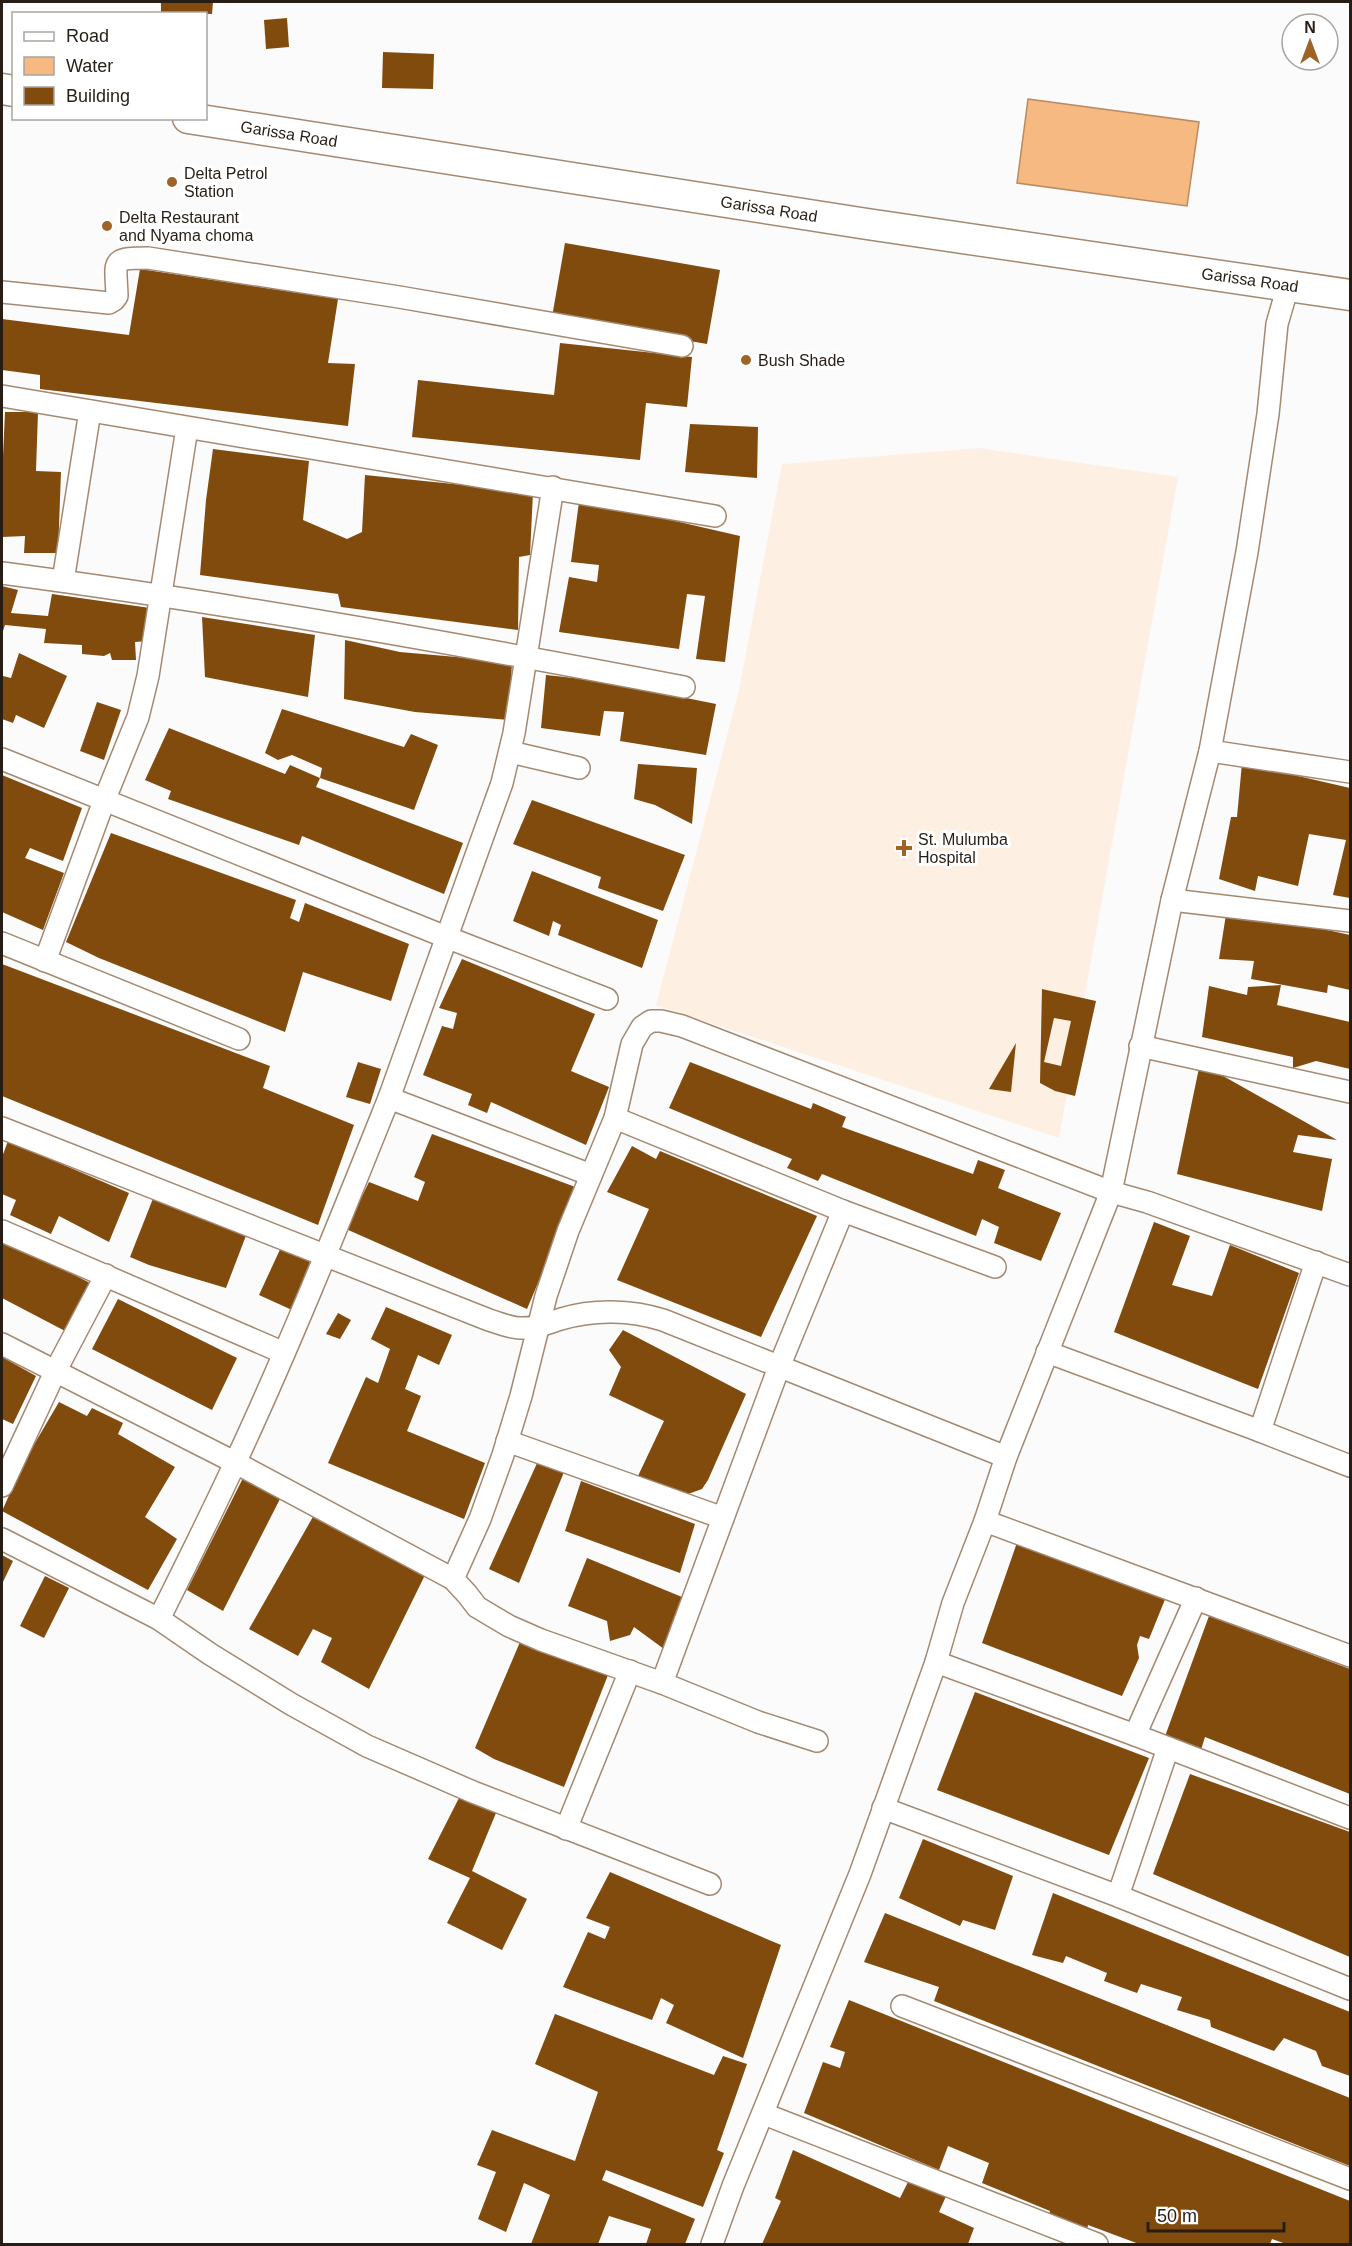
<svg xmlns="http://www.w3.org/2000/svg" width="1352" height="2246" font-family="Helvetica,sans-serif">
  <style>
    .built { fill: #feefe3 }
    .water { fill: #f7b982; stroke: #b98a61; stroke-width: 1.5 }
    .building { fill: #814b0d; fill-rule: evenodd }
    .lines { fill: none; stroke-linecap: round; stroke-linejoin: round }
    .minor-casing { stroke: #a48972; stroke-width: 24 }
    .highway-casing { stroke: #a48972; stroke-width: 33 }
    .minor { stroke: #fff; stroke-width: 21 }
    .highway { stroke: #fff; stroke-width: 30 }
    .poi-dot { fill: #9f6325; stroke: #fff; stroke-width: 2 }
    .labels { text-anchor: middle; dominant-baseline: central; stroke-width: 6; stroke-linejoin: round; paint-order: stroke }
    .street-label { font-size: 16px; fill: #271d14; stroke: #fff }
    .poi-label { font-size: 16px; fill: #271d14; stroke: #fff; text-anchor: start }
  </style>
  <rect width="100%" height="100%" fill="#fbfbfb"/>
  <!-- built -->
  <path class="built" d="M979,448L1178,477L1059,1138L656,1005L739,690L782,464Z"/>
  <!-- water -->
  <path class="water" d="M1028,99L1199,122L1187,206L1017,183Z"/>
  <!-- building -->
  <g class="building">
    <path d="M161,2H213L212,14L161,12Z"/>
    <path d="M287,18L289,47L266,49L264,20Z"/>
    <path d="M383,52L434,54L433,89L382,88Z"/>
    <path d="M565,243L720,270L707,344L552,317Z"/>
    <path d="M140,269L338,299L328,363L355,364L348,426L40,389V375L2,370V319L129,335Z"/>
    <path d="M560,343L692,357L687,407L646,403L640,460L412,437L418,380L554,395Z"/>
    <path d="M5,412H38L36,471L61,472L58,553H24L25,536L2,537V478Z"/>
    <path d="M690,424L758,427L757,478L685,472Z"/>
    <path d="M213,449L309,461L303,520L347,539L362,532L365,475L533,492L530,555L519,557L518,630L341,607L338,594L200,575L206,500Z"/>
    <path d="M579,502L610,506L740,536L725,662L696,659L705,596L687,594L679,649L559,632L569,577L597,582L599,565L571,562Z"/>
    <path d="M2,586L18,590L11,613L48,616L52,594L150,608L148,641L135,642L136,660H112L110,653L104,656L82,654V645L44,643L46,629L5,625L2,634Z"/>
    <path d="M202,617L315,635L308,697L205,677Z"/>
    <path d="M345,640L400,652L512,662L509,720L415,712L344,699Z"/>
    <path d="M19,653L67,676L44,728L16,715L13,723L2,719V681L3,676L11,678Z"/>
    <path d="M546,675L602,681L716,704L706,755L620,741L624,712L604,711L600,736L541,728Z"/>
    <path d="M97,702L121,710L104,760L80,751Z"/>
    <path d="M282,709L404,747L411,734L438,745L414,810L320,778L322,768L292,755L278,760L265,753Z"/>
    <path d="M169,728L285,774L290,765L320,778L316,787L463,843L444,894L302,836L299,845L168,799L171,791L145,780Z"/>
    <path d="M1242,763L1350,788V898L1333,895L1346,840L1309,834L1298,886L1258,876L1255,891L1219,879L1231,817H1237Z"/>
    <path d="M638,764L697,768L692,824L655,805L634,799Z"/>
    <path d="M2,775L82,808L63,861L30,848L25,858L64,873L43,930L2,912Z"/>
    <path d="M532,800L685,855L663,911L598,888L601,877L513,844Z"/>
    <path d="M111,833L296,900L290,918L299,922L305,903L409,944L391,1001L303,972L285,1032L99,958L66,942Z"/>
    <path d="M532,871L658,920L642,968L558,935L561,925L553,921L549,936L513,921Z"/>
    <path d="M1227,908L1350,935V990L1328,985L1327,993L1251,979L1254,961L1219,959Z"/>
    <path d="M462,959L595,1014L571,1071L609,1087L586,1145L491,1102L487,1113L468,1105L472,1094L423,1075L442,1026L453,1029L457,1013L439,1008Z"/>
    <path d="M2,964L270,1066L263,1088L354,1125L318,1225L2,1096Z"/>
    <path d="M1281,985L1277,1005L1350,1022V1069L1316,1061L1293,1068V1057L1202,1037L1209,986L1247,995L1248,987Z"/>
    <path d="M1042,989L1096,1001L1075,1096L1055,1091L1040,1083ZM1054,1018L1071,1021L1061,1066L1044,1062Z"/>
    <path d="M1016,1043L1011,1092L989,1089Z"/>
    <path d="M358,1062L381,1069L370,1104L346,1097Z"/>
    <path d="M690,1062L811,1109L813,1103L846,1117L842,1127L973,1174L978,1160L1005,1170L998,1188L1061,1213L1041,1261L994,1243L999,1227L982,1219L976,1236L822,1174L818,1181L787,1168L792,1159L669,1108Z"/>
    <path d="M1200,1063L1337,1140L1298,1135L1293,1152L1332,1159L1322,1211L1177,1174Z"/>
    <path d="M432,1134L578,1188L527,1309L346,1229L369,1182L418,1201L425,1182L414,1177Z"/>
    <path d="M8,1141L129,1193L109,1242L59,1216L51,1234L10,1215L16,1200L2,1194V1157Z"/>
    <path d="M632,1146L656,1159L660,1151L817,1216L761,1337L617,1280L649,1209L607,1192Z"/>
    <path d="M154,1196L247,1233L226,1288L149,1265L130,1257Z"/>
    <path d="M1154,1222L1190,1236L1172,1285L1212,1296L1230,1245L1299,1273L1258,1389L1114,1332Z"/>
    <path d="M2,1238L90,1283L67,1332L2,1298Z"/>
    <path d="M283,1243L316,1258L292,1310L259,1295Z"/>
    <path d="M118,1299L237,1358L212,1410L92,1349Z"/>
    <path d="M386,1307L452,1335L439,1365L418,1355L405,1389L421,1396L407,1431L485,1463L464,1519L328,1463L366,1377L378,1383L390,1349L371,1339Z"/>
    <path d="M338,1313L351,1320L340,1339L326,1334Z"/>
    <path d="M623,1330L746,1394L708,1480L702,1489L688,1494L670,1492L638,1476L664,1421L609,1395L621,1367L609,1350Z"/>
    <path d="M2,1357L36,1376L13,1424L2,1419Z"/>
    <path d="M59,1402L87,1416L92,1408L123,1423L118,1434L175,1467L145,1517L177,1539L148,1590L2,1511L25,1460Z"/>
    <path d="M538,1461L564,1472L519,1583L489,1569Z"/>
    <path d="M243,1478L282,1495L223,1611L187,1590Z"/>
    <path d="M581,1481L695,1524L680,1573L565,1531Z"/>
    <path d="M314,1515L426,1573L369,1689L321,1662L332,1638L313,1629L298,1656L249,1629Z"/>
    <path d="M1020,1534L1168,1592L1149,1639L1140,1636L1137,1645L1139,1658L1122,1696L982,1643Z"/>
    <path d="M2,1555L13,1561L2,1584Z"/>
    <path d="M587,1558L682,1597L664,1649L634,1627L630,1635L610,1641L607,1621L568,1606Z"/>
    <path d="M45,1576L69,1588L44,1638L20,1626Z"/>
    <path d="M1209,1616L1350,1669V1794L1205,1737L1200,1753L1164,1739Z"/>
    <path d="M520,1642L608,1675L564,1787L494,1759L475,1748Z"/>
    <path d="M975,1692L1149,1758L1109,1855L937,1790Z"/>
    <path d="M1190,1774L1350,1832V1957L1153,1874Z"/>
    <path d="M460,1796L496,1813L472,1871L527,1899L502,1950L447,1923L470,1878L428,1859Z"/>
    <path d="M923,1839L1013,1876L995,1930L963,1920L960,1926L899,1898Z"/>
    <path d="M610,1872L781,1945L743,2058L666,2023L674,2005L661,1998L652,2020L563,1987L588,1932L605,1939L610,1927L586,1918Z"/>
    <path d="M1053,1893L1350,2012V2076L1322,2066L1316,2051L1284,2038L1274,2051L1211,2027L1210,2020L1177,2010L1182,1997L1141,1984L1137,1993L1104,1981L1107,1973L1066,1956L1063,1963L1032,1955Z"/>
    <path d="M885,1913L1350,2098V2166L934,2001L939,1987L864,1962Z"/>
    <path d="M849,2000L1350,2201V2244H1286L1272,2239L1270,2244H1139L1088,2225L1086,2235L1047,2222L1050,2211L982,2183L989,2163L948,2146L939,2170L804,2113L823,2062L840,2068L845,2052L830,2047Z"/>
    <path d="M555,2014L714,2075L723,2056L747,2064L717,2150L724,2153L703,2207L606,2170L602,2180L695,2219L685,2244H646L651,2229L609,2216L598,2244H531L550,2195L524,2183L506,2232L478,2219L496,2172L477,2165L492,2130L575,2161L598,2092L535,2064Z"/>
    <path d="M793,2150L900,2198L909,2180L947,2194L939,2212L974,2228L968,2244H762L781,2201L775,2198Z"/>
  </g>
  <g class="lines">
    <defs>
      <g id="minor">
        <path d="M2,292L109,303L114,300L117,296C116,261 109,258 148,258L399,297L682,346"/>
        <path d="M2,396L715,516"/>
        <path d="M553,487L514,733L502,783L389,1098L591,1175"/>
        <path d="M2,573C230,603 458,644 684,687"/>
        <path d="M63,581L90,411"/>
        <path d="M1210,751L1350,772"/>
        <path d="M510,752L579,768"/>
        <path d="M2,759L446,937L607,999"/>
        <path d="M1172,900L1350,921"/>
        <path d="M2,943L239,1039"/>
        <path d="M45,961L104,801L138,717L148,676L187,428"/>
        <path d="M1140,1046L1350,1092"/>
        <path d="M615,1118L843,1211L995,1267"/>
        <path d="M2,1128L489,1320C499,1323 510,1328 520,1328C536,1329 547,1323 561,1319C594,1309 631,1310 663,1320L1006,1457"/>
        <path d="M2,1231L284,1353"/>
        <path d="M2,1344L236,1463L453,1579L467,1594L477,1607L509,1626L541,1640L662,1683L758,1722L817,1741"/>
        <path d="M1047,1352L1260,1431L1350,1466"/>
        <path d="M1260,1431L1316,1262"/>
        <path d="M507,1441L723,1518"/>
        <path d="M2,1486L56,1370L106,1275"/>
        <path d="M985,1521L1350,1656"/>
        <path d="M2,1539L159,1619L210,1654L291,1704L367,1746L473,1792L710,1884"/>
        <path d="M453,1579L480,1519L503,1455L521,1396L546,1296L568,1231L615,1118L632,1044L642,1027L651,1021H661L682,1026L1111,1192L1147,1202L1350,1275"/>
        <path d="M159,1619C185,1567 211,1515 235,1463C291,1343 340,1220 389,1098"/>
        <path d="M936,1662L1135,1735L1350,1818"/>
        <path d="M662,1683L779,1367L843,1211"/>
        <path d="M1135,1735L1196,1598"/>
        <path d="M883,1808L1118,1896L1350,1989"/>
        <path d="M566,1829L630,1671"/>
        <path d="M1118,1896L1168,1748"/>
        <path d="M902,2006L1350,2179"/>
        <path d="M764,2114L1097,2244"/>
        <path d="M712,2244L733,2186L860,1874L936,1662L953,1603L985,1521L1006,1457L1111,1192L1172,900L1210,751L1247,552L1268,414L1277,324L1288,286"/>
      </g>
      <g id="highway">
        <path d="M2,89L14,91"/>
        <path d="M188,118L867,224L1350,295"/>
      </g>
    </defs>
    <!-- minor casing -->
    <use href="#minor" class="minor-casing"/>
    <!-- highway casing -->
    <use href="#highway" class="highway-casing"/>
    <!-- minor -->
    <use href="#minor" class="minor"/>
    <!-- highway -->
    <use href="#highway" class="highway"/>
  </g>
  <!-- markers -->
  <g class="poi-dot">
    <circle cx="172" cy="182" r="6"/>
    <circle cx="107" cy="226" r="6"/>
    <circle cx="746" cy="360" r="6"/>
    <path d="M901 839h6v6h6v6h-6v6h-6v-6h-6v-6h6z"/>
  </g>
  <g class="labels">
    <!-- street labels -->
    <g class="street-label">
      <text transform="translate(289 134) rotate(9)">Garissa Road</text>
      <text transform="translate(769 209) rotate(9)">Garissa Road</text>
      <text transform="translate(1250 280) rotate(8)">Garissa Road</text>
    </g>
    <!-- poi labels -->
    <g class="poi-label">
      <text x="184" y="173">Delta Petrol<tspan x="184" dy="18">Station</tspan></text>
      <text x="119" y="217">Delta Restaurant<tspan x="119" dy="18">and Nyama choma</tspan></text>
      <text x="758" y="360">Bush Shade</text>
      <text x="918" y="839">St. Mulumba<tspan x="918" dy="18">Hospital</tspan></text>
    </g>
  </g>
  <!-- border -->
  <rect width="1352" height="2246" fill="none" stroke="#271d14" stroke-width="6"/>
  <!-- legend -->
  <rect x="12" y="12" width="195" height="108" fill="#ffffff" stroke="#a9a5a1" stroke-width="1.5"/>
  <rect x="24" y="32" width="30" height="9" fill="#ffffff" stroke="#a9a5a1" stroke-width="1.5"/>
  <text x="66" y="42" font-size="18" fill="#271d14">Road</text>
  <rect x="24" y="57" width="30" height="18" fill="#f7b982" stroke="#a9a5a1" stroke-width="1.5"/>
  <text x="66" y="72" font-size="18" fill="#271d14">Water</text>
  <rect x="24" y="87" width="30" height="18" fill="#814b0d" stroke="#a9a5a1" stroke-width="1.5"/>
  <text x="66" y="102" font-size="18" fill="#271d14">Building</text>
  <!-- north arrow -->
  <g transform="translate(1310 42)"><circle r="28" fill="#ffffff" stroke="#a9a5a1" stroke-width="1.5"/>
  <path d="M0-4.5L10 22L0 15L-10 22Z" fill="#9f6325"/>
  <text y="-9" font-size="16" font-weight="bold" text-anchor="middle" fill="#271d14">N</text>
  </g>
  <!-- scale -->
  <path d="M1148 2222v9h136v-9" fill="none" stroke="#271d14" stroke-width="3"/>
  <text x="1157" y="2222" font-size="18" fill="#271d14" stroke="#ffffff" stroke-width="4.5" paint-order="stroke">50 m</text>
</svg>
